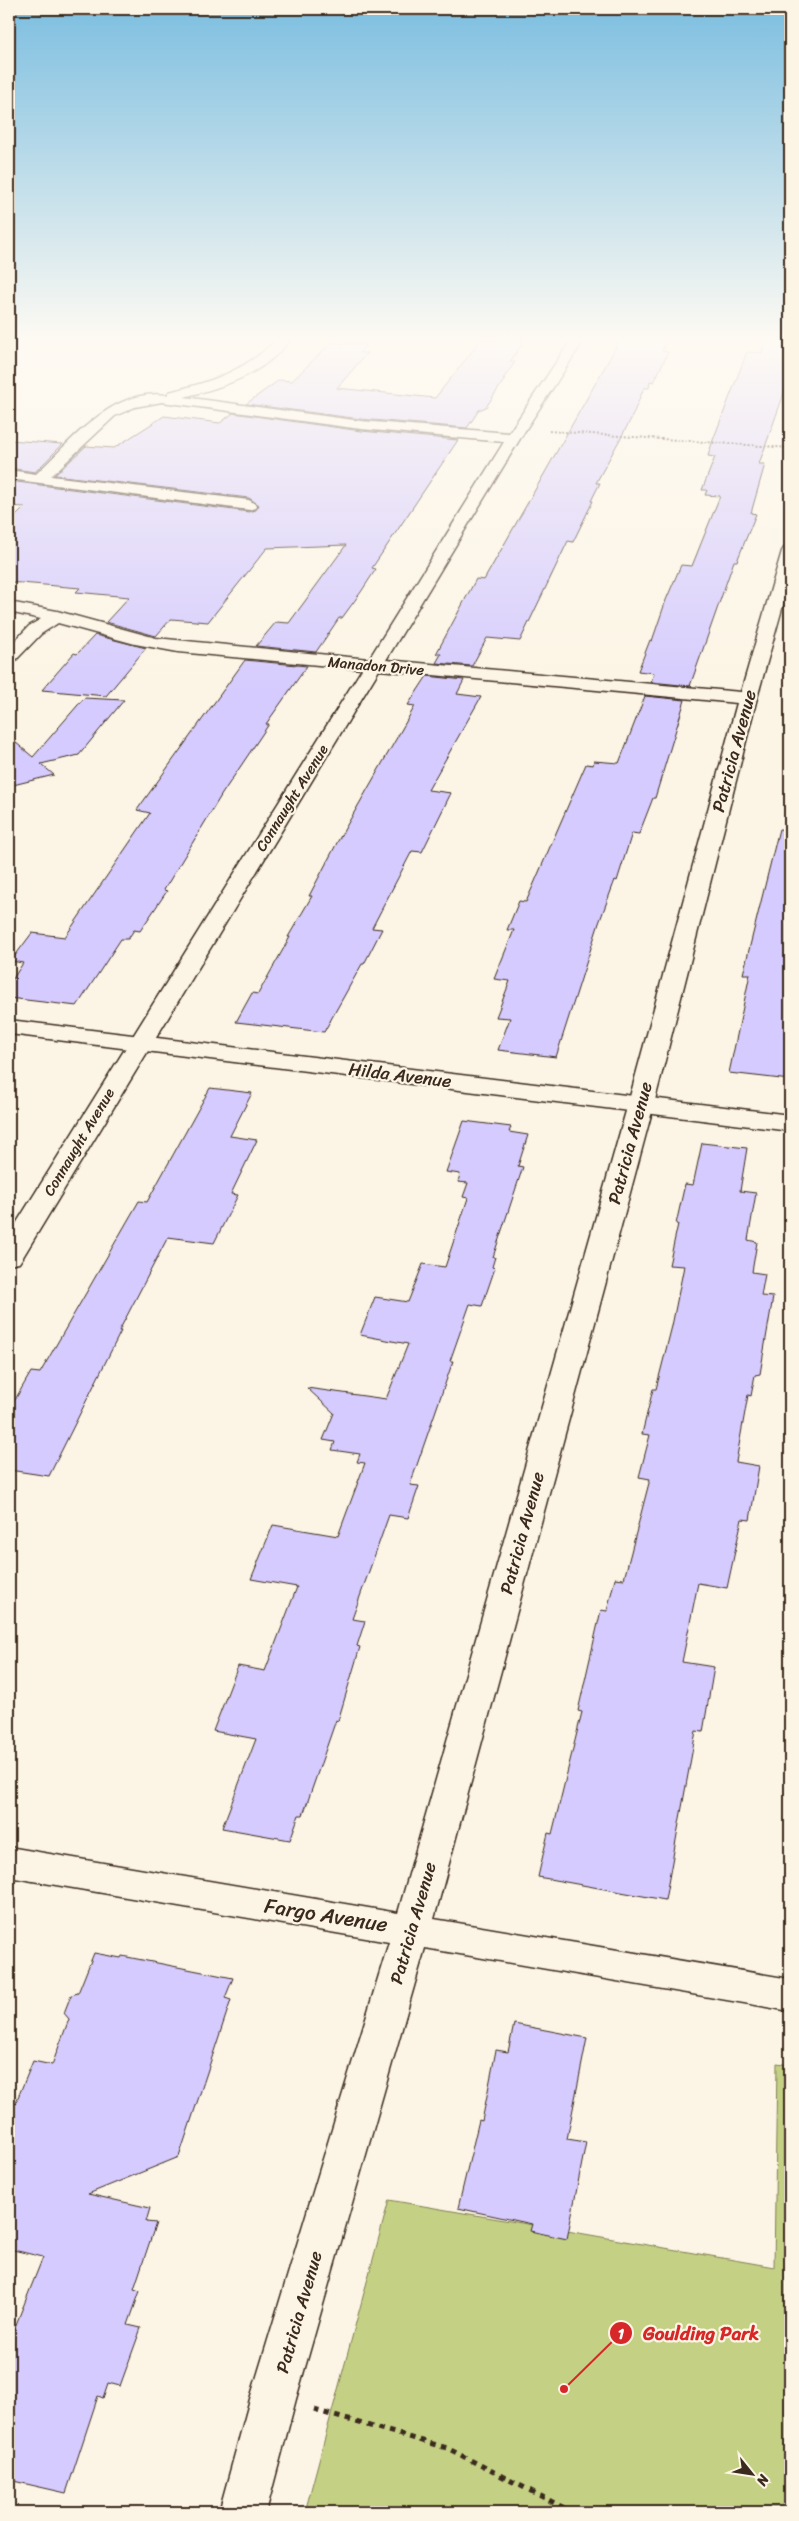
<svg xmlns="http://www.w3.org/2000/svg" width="799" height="2521" font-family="Sriracha,sans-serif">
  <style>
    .green { fill: #c4d185; stroke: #807e52 }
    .building { fill: #d5cbfe; stroke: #3b2a1e }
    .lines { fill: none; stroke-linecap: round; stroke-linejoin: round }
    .street-casing { stroke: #3b2a1e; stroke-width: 3 }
    .secondary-casing { stroke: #3b2a1e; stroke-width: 3 }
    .path-far1 { stroke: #3b2a1e; stroke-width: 2; stroke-dasharray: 2 2; stroke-linecap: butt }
    .path { stroke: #3b2a1e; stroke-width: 5; stroke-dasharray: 5.5 5.5; stroke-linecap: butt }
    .street { fill: #fcf5e5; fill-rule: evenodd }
    .secondary { fill: #fcf5e5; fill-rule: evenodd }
    .labels { text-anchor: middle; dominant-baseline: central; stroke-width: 4.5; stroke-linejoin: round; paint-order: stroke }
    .far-street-label { font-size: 15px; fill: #3b2a1e; stroke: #fcf5e5 }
    .street-label { font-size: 18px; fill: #3b2a1e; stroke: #fcf5e5 }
    .near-street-label { font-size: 21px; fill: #3b2a1e; stroke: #fcf5e5 }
    .leader { fill: none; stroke: #d62828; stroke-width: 2 }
    .callout-dot { fill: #d62828; stroke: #fcf5e5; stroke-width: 2 }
    .mark-label { font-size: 15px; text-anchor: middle; font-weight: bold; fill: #fff }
    .callout-label { font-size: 19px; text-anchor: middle; font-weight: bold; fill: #d62828; stroke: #fcf5e5; stroke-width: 4.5; stroke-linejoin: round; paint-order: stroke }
  </style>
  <rect width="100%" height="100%" fill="#fcf5e5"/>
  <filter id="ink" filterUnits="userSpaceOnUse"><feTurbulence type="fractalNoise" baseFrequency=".02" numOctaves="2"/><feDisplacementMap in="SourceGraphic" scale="10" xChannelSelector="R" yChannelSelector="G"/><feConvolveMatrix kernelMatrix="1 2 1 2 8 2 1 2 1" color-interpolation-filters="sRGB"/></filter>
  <g filter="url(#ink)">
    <!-- green -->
    <path class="green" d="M777,2063L790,2065V2512H305L389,2200L774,2267Z"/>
    <!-- building -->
    <g class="building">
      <path d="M481,340H525L510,362H515L503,379H505L486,407L479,410L467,428L361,419L246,404L279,380L292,381L331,343L366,345L359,353H367L337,388L435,398Z"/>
      <path d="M620,340H668L662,351L668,352L654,382L650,381L649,388H644L631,419L596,483H600L591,501H593L573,542L568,541L520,641L487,638L472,666L436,663L441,654H436L476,579L484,580Z"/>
      <path d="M766,340H790V368L786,381L788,382L759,464H765L751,513L756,514L737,561H734L690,686L651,682L654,673L638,671L650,640L652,641L666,600L681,565L692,566L720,496L705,495L707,490H702L715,457L708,456L713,440L747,352L762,353Z"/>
      <path d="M233,413L361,431L458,440L372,568L376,569L361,592L342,618H339L316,652L256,646L276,622L289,623L346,545L267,548L208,622L171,619L156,636L106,622L129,597L76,592L80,588L9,582V523L25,507L9,506V481L249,512L256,510L259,505L249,498L55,475L86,446L114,448L164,416L220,423Z"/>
      <path d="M9,440L63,444L35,472L9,468Z"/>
      <path d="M95,635L146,648L106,696L42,690L74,653L77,654Z"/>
      <path d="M245,660L307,666L266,724H269L222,794L164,890L167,891L140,931L134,930L128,939H121L77,1006L9,998V985L23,963L11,961L32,933L65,937L150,813L137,810Z"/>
      <path d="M427,676L464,680L457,694L481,697L428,790L451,793L422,852L412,851L372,928L382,929L364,964H362L324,1032L236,1022L252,993L258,994L290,937H288L312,896H309L339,839L415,706L408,705Z"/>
      <path d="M645,696L685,700L655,798H653L639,834L632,833L617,881L615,880L599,923L556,1057L498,1050L510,1018L496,1017L510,981L494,979L514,930H507L519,901L526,902L586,764L593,765L594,761L619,763Z"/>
      <path d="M84,698L124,700L79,755L41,764L54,775L9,786V737L33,757Z"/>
      <path d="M779,829L790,830V1080L729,1073L750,974H743Z"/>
      <path d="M210,1088L252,1093L230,1136L257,1140L231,1194L238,1195L214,1243L168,1237L119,1331H121L49,1476L9,1470V1410L31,1372L40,1373L139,1201L147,1202Z"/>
      <path d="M464,1121L511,1127L509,1132L528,1135L518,1166L523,1167L493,1257H495L492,1267L495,1268L482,1306L470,1304L450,1361H453L410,1485L419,1486L408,1518L389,1515L352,1619L365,1621L357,1646L360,1647L338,1721L336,1720L303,1815H299L290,1840L222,1828L256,1739L213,1731L238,1666L265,1671L297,1587L251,1579L273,1525L338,1536L365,1463L357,1462L360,1454L332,1450L335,1442L323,1440L334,1413L307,1388L386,1399L408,1344L360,1335L375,1297L408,1302L423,1264L445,1267L468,1198L463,1197L468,1183L458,1182L460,1174L446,1172Z"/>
      <path d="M702,1143L747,1148L740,1191L756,1193L748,1240L757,1242L752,1272L765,1274L761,1296L773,1297L760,1374L755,1375L751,1396L748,1395L736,1462L759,1466L750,1520L742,1519L727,1588L698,1583L682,1662L714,1667L703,1732L696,1731L665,1900L538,1877L548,1833L552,1834L582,1712L578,1711L601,1610L607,1611L615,1578L624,1579L650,1479L639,1477L650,1435L642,1434L653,1389H656L672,1326L684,1266L669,1265L678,1224H676L685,1184L693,1185Z"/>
      <path d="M94,1953L121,1958L122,1956L233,1978L225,1998L231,2000L179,2157L88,2194L150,2208L146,2222L156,2223L134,2289L140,2291L128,2325L141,2328L120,2386L108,2383L103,2398L98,2396L66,2493L9,2480V2342L43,2257L9,2249V2119L33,2061L52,2065L69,2019L64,2013L71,1995L78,1993Z"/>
      <path d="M514,2024L587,2038L567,2139L586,2142L567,2239L530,2231L532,2224L458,2208L479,2120L482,2121L496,2050L508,2052Z"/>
    </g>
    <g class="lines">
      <defs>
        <path id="street" d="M276,340H290C264,374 224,387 184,397L361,421L509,433L571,340H584L526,429L386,660L741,692L782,551L784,548L790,546V580L757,698L654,1104L434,1919L790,1979V2011L425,1948L296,2399L266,2512H219L250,2399L389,1942L9,1877V1847L398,1913L628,1104L737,703L379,670L23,1257L19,1263L9,1265V1235L362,669L178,652L135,644L58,623L41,634L15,661L9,662V647L29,626L41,619L9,612V602L57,611L156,638L369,659L504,442L361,429L162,402L135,407L115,416L51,476L249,500L257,505L255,508L249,510L9,479V470L36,474C72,441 112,387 167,395L169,392C211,382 245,371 276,340Z"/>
        <path id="secondary" d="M9,1020L790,1115V1131L9,1034Z"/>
      </defs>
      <!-- street casing -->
      <use href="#street" class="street-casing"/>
      <!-- secondary casing -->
      <use href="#secondary" class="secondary-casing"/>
      <!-- path-far1 -->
      <path class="path-far1" d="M549,431L790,448"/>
      <!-- path -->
      <path class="path" d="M314,2410L447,2448L572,2512"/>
      <!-- street -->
      <use href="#street" class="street"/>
      <!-- secondary -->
      <use href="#secondary" class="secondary"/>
    </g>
  </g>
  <!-- sky -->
  <linearGradient id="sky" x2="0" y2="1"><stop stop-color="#7cbee0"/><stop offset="0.49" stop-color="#fefaf3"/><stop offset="1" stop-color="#fefaf3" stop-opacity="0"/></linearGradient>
  <rect width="799" height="693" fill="url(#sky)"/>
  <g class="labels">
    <!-- far-street labels -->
    <g class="far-street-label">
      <text transform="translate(376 666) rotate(5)">Manadon Drive</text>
      <text transform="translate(292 798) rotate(-58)">Connaught Avenue</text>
      <text transform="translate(79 1142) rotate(-59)">Connaught Avenue</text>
    </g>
    <!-- street labels -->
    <g class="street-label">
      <text transform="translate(734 751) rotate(-75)">Patricia Avenue</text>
      <text transform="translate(400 1075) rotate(7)">Hilda Avenue</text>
      <text transform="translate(630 1143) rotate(-75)">Patricia Avenue</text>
      <text transform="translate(522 1533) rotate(-75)">Patricia Avenue</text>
      <text transform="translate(413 1923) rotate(-74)">Patricia Avenue</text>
      <text transform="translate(299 2312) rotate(-74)">Patricia Avenue</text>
    </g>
    <!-- near-street labels -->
    <g class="near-street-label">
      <text transform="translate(326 1915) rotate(9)">Fargo Avenue</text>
    </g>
  </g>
  <!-- callouts -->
  <path class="leader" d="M564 2389L621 2333"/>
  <g class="callout-dot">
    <circle cx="564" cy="2389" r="5"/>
    <circle cx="621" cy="2333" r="12"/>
  </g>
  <g class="mark-label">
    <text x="621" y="2339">1</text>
  </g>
  <g class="callout-label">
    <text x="701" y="2340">Goulding Park</text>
  </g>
  <!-- margin -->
  <rect width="799" height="2521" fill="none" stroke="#fcf5e5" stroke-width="30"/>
  <rect x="15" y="15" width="769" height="2491" fill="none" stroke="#3b2a1e" stroke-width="2" filter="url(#ink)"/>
  <!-- north arrow -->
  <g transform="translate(752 2474) rotate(120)" stroke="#fcf5e5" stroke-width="4" paint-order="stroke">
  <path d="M0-4L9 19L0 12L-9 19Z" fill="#3b2a1e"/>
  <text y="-8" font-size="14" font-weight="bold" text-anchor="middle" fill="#3b2a1e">N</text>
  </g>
</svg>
